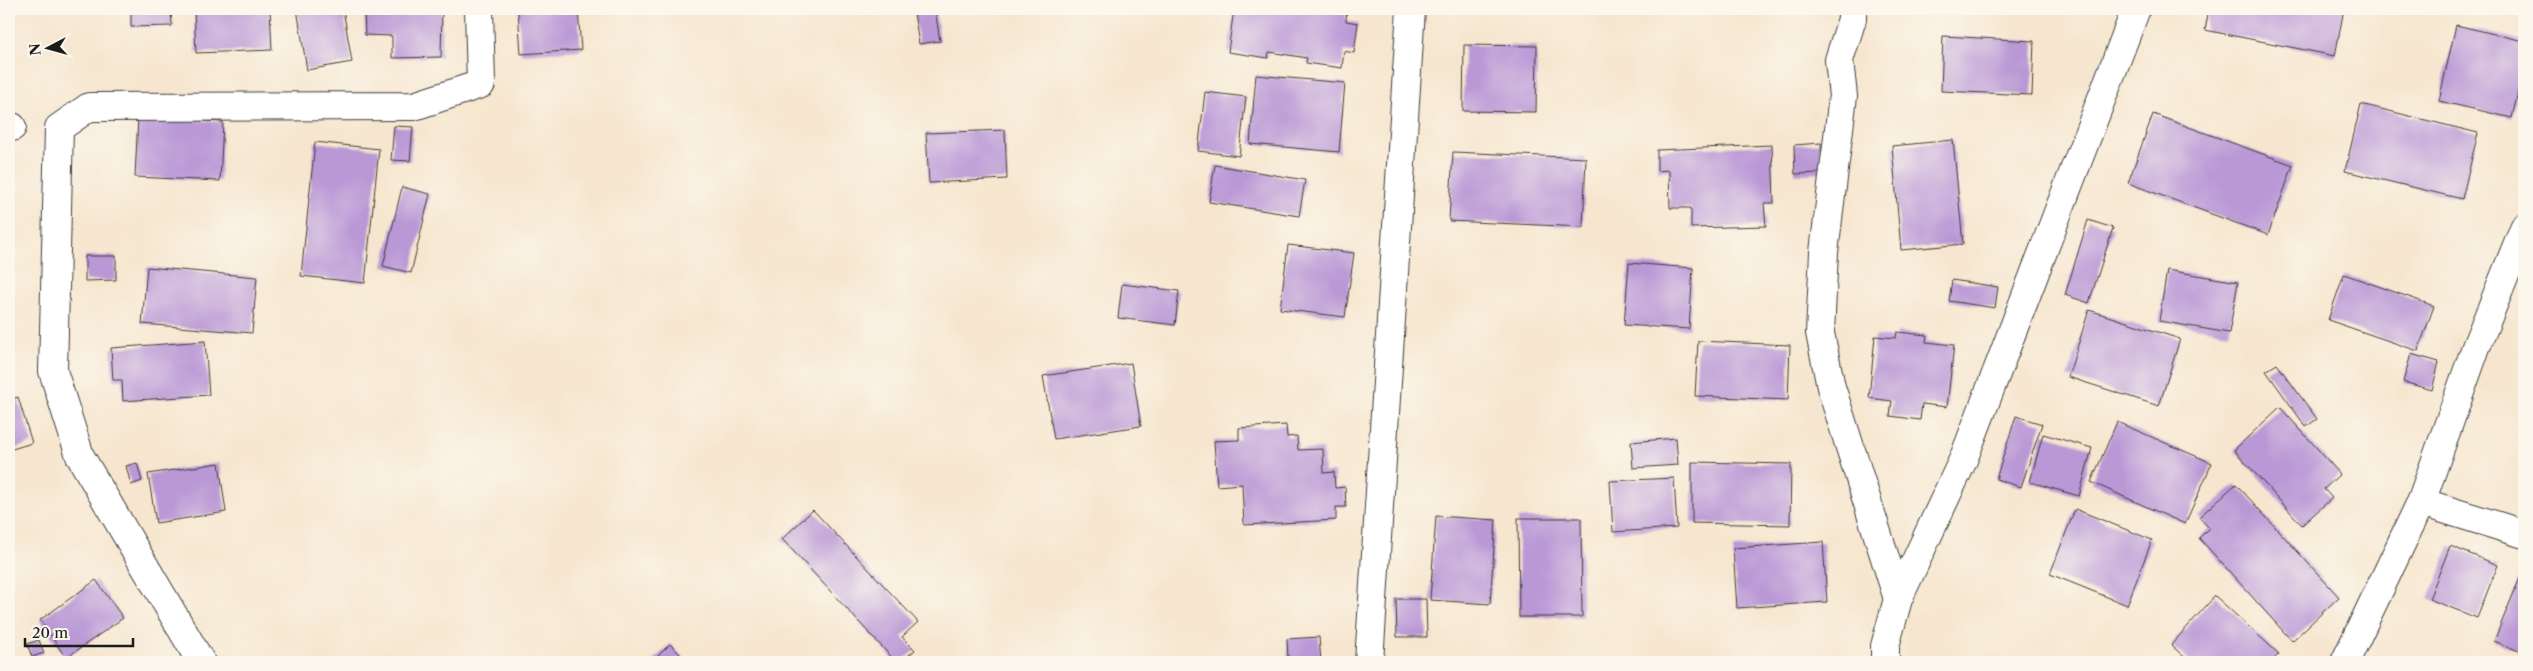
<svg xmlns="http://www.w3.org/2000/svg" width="2533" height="671" font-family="'Libre Caslon Text',serif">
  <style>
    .building { fill: #ba98d6 }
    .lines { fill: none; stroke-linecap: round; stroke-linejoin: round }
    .street-casing { stroke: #3d3a37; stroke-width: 30 }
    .street { stroke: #fff; stroke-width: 28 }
  </style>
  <rect width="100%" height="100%" fill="#fbf7ec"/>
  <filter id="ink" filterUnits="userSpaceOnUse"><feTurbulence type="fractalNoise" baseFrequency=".02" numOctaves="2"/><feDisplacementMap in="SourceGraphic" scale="10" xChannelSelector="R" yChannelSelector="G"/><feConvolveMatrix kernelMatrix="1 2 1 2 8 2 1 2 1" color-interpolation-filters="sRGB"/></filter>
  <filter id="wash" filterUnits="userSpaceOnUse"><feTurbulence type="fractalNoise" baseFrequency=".0096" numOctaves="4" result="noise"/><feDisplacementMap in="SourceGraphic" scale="20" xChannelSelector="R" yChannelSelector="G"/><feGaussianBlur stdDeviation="1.12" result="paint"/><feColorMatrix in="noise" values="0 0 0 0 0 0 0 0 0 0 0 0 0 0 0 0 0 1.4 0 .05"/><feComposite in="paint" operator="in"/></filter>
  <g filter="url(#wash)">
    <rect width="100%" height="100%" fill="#f6e6cf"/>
    <g id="blocks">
      <!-- building -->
      <g class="building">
        <path d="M131,9H171L172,26L131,27Z"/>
        <path d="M194,9H270L272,50L196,53Z"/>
        <path d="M297,9H343L352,62L307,70Z"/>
        <path d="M364,9H442L441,57L392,58V36L365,35Z"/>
        <path d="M518,9H578L581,50L521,54Z"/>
        <path d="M935,9L940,41L919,44L914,12Z"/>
        <path d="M1234,9H1347L1346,21L1358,23L1354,53L1344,51L1342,68L1306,63L1307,58L1269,52L1268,58L1228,52Z"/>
        <path d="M2209,9H2344L2335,56L2205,30Z"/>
        <path d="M2456,25L2524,41V65L2512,118L2439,101Z"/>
        <path d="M1943,36L2034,41L2032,95L1941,91Z"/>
        <path d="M1464,45L1537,46L1536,112L1463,111Z"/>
        <path d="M1256,75L1345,83L1339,152L1250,144Z"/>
        <path d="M1205,92L1246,97L1239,156L1198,151Z"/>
        <path d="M2361,104L2478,133L2462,199L2345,171Z"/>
        <path d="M2153,114L2293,165L2268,235L2128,183Z"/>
        <path d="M138,118L223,122L220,181L135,177Z"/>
        <path d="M394,126L413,127L410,161L391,160Z"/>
        <path d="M1005,130L1007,179L929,183L926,133Z"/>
        <path d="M1953,140L1963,244L1901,250L1892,146Z"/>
        <path d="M315,142L379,149L365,283L301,276Z"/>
        <path d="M1821,143L1822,173L1795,174L1794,145Z"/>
        <path d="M1772,145L1774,203H1764L1766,226L1691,228V208H1670L1669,170L1657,171V150Z"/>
        <path d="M1453,152L1586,158L1583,227L1449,221Z"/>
        <path d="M1215,165L1305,180L1299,216L1209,202Z"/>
        <path d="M402,187L430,194L411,273L383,266Z"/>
        <path d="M2088,220L2113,228L2089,303L2065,295Z"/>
        <path d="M1288,245L1354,253L1345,317L1280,309Z"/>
        <path d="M85,256H116V280L85,281Z"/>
        <path d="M1629,263L1693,268L1689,329L1624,325Z"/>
        <path d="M147,267L257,277L252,333L142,324Z"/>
        <path d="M2167,270L2238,282L2229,333L2159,321Z"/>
        <path d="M2344,274L2434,306L2418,351L2328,320Z"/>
        <path d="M1952,280L1998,287L1995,308L1949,301Z"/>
        <path d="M1122,284L1179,291L1175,325L1118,318Z"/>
        <path d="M2089,310L2180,339L2159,406L2068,377Z"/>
        <path d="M1897,332L1927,335L1926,342L1954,345L1947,407L1922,404L1920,420L1890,416L1892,401L1869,398L1875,336L1896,338Z"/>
        <path d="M205,341L209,395L123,401L122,380H113L111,348Z"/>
        <path d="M1698,341L1790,345L1788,400L1695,396Z"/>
        <path d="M2411,354L2439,362L2432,390L2403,382Z"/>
        <path d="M1131,363L1141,426L1054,439L1043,376Z"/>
        <path d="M2277,364L2317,419L2306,427L2266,371Z"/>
        <path d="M18,397L32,443L9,450V400Z"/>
        <path d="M2280,407L2340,474L2324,489L2332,498L2302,525L2234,450Z"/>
        <path d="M2016,416L2042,424L2021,487L1996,479Z"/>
        <path d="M2117,422L2212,463L2185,524L2091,482Z"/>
        <path d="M1286,425L1287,437L1297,436L1298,450L1323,449L1324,473L1334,472L1335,488L1345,487L1346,507H1336V520L1244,525L1242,484L1217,486L1214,441L1239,440V428Z"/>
        <path d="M2043,434L2092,448L2079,496L2030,482Z"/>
        <path d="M1676,438L1678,465L1633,468L1631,442Z"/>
        <path d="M1692,462L1791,464L1790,525L1692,523Z"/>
        <path d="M137,463L142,481L131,485L126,466Z"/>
        <path d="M219,463L226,512L156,523L148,474Z"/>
        <path d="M1674,478L1677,528L1613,532L1610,481Z"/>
        <path d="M2236,484L2339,597L2292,641L2199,538L2209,528L2199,517Z"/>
        <path d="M2075,509L2152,540L2127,605L2050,574Z"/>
        <path d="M813,510L918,622L902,637L915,650L901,662H896L782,539Z"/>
        <path d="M1436,516L1496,520L1490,604L1430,600Z"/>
        <path d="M1518,518H1581L1582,617H1519Z"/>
        <path d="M1823,542L1827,602L1737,608L1733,548Z"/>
        <path d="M2450,546L2498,565L2477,618L2429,599Z"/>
        <path d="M2524,568V653L2494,641Z"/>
        <path d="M96,580L123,618L66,658L40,620Z"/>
        <path d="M2215,596L2279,654L2271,662H2190L2171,645Z"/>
        <path d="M1396,599H1426L1427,637H1397Z"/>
        <path d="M1319,637L1321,662H1239L1288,658L1287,639Z"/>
        <path d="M39,640L44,653L32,657L27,644Z"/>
        <path d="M670,644L684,658L679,662H652Z"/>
      </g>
    </g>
  </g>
  <g filter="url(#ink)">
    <use href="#blocks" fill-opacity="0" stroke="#3d3a37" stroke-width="1"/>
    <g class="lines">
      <defs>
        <g id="street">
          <path d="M1852,9V19L1839,60L1843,96L1824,252L1820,333L1831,387L1898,599"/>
          <path d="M9,128L12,127"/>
          <path d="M2421,502L2524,534"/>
          <path d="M201,662L80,456L53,371L59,128L89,107L414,106L481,84L479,9"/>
          <path d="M1369,662L1411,9"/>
          <path d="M1885,662V646L1898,599L1963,460L2136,9"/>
          <path d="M2345,662L2421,502L2476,347L2524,228"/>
        </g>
      </defs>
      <!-- street casing -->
      <use href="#street" class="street-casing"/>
      <!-- street -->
      <use href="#street" class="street"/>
    </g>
  </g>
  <!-- margin -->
  <rect width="2533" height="671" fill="none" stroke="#fbf7ec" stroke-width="30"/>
  <!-- north arrow -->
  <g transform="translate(48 48) rotate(264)" stroke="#fbf7ec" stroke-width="4" paint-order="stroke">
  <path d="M0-4L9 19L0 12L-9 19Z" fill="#1c1c1c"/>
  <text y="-8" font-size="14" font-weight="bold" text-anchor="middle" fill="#1c1c1c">N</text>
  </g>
  <!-- scale -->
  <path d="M25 638v8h108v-8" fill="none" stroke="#1c1c1c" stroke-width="2.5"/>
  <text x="32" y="638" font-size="15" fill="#1c1c1c" stroke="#fbf7ec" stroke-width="4" paint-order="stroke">20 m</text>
</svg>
